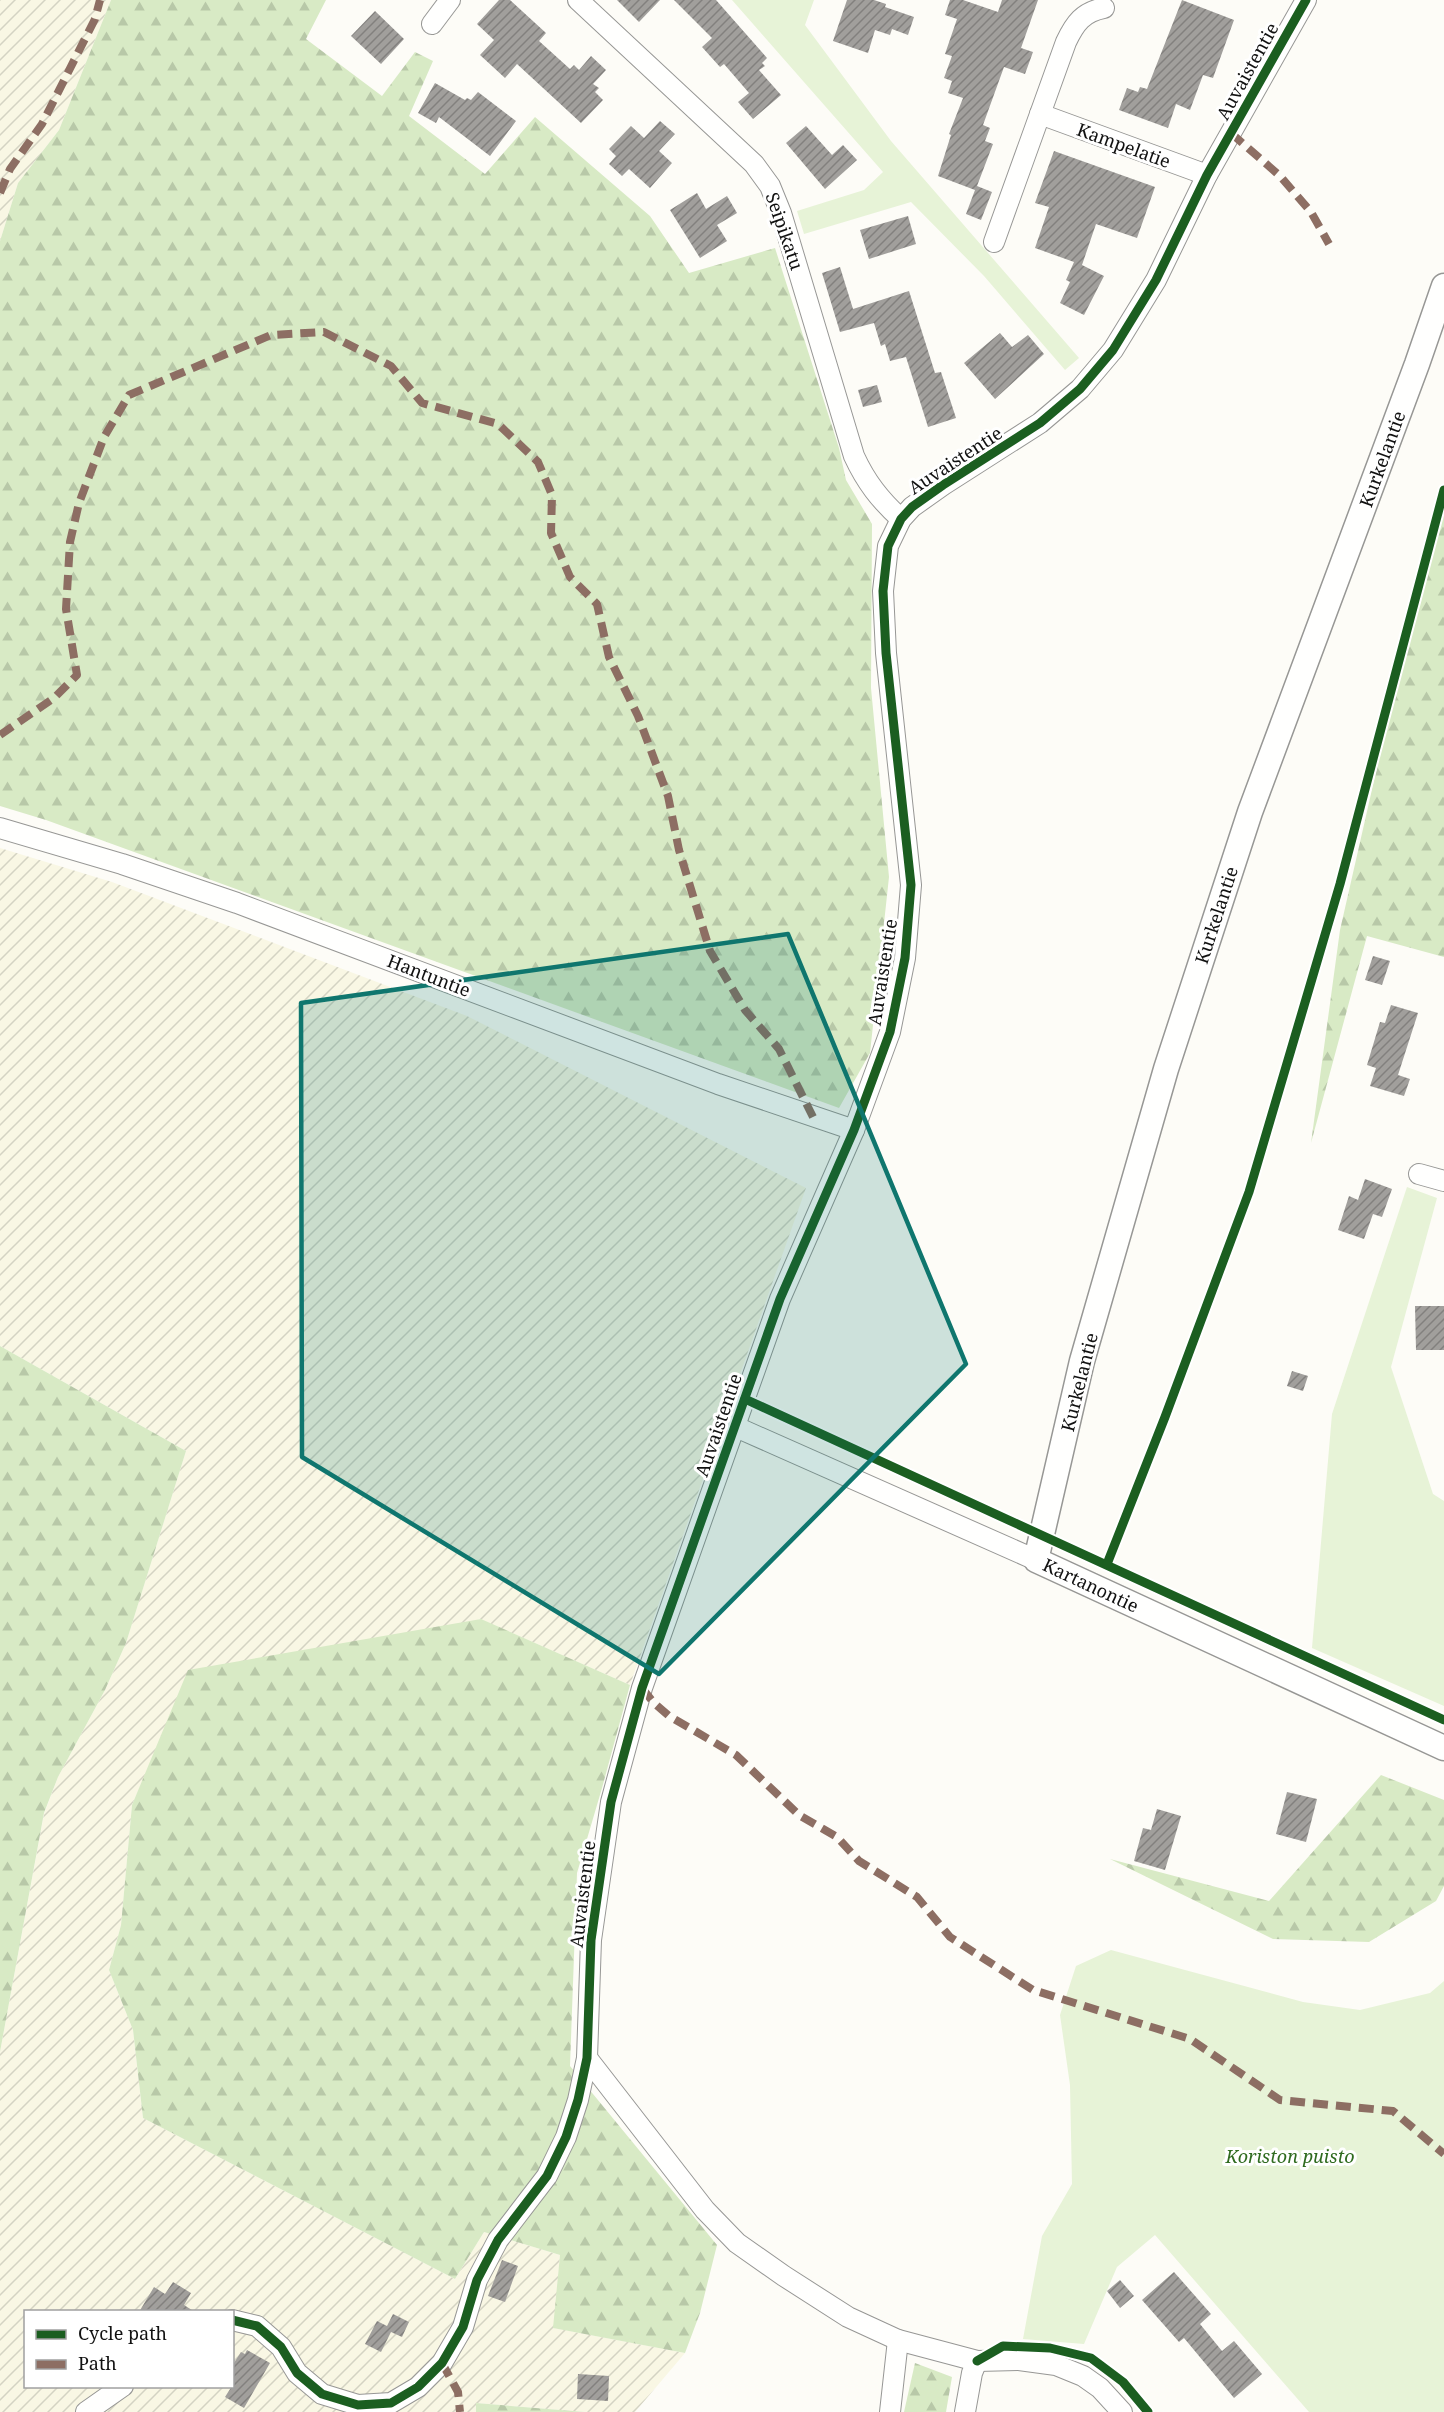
<svg xmlns="http://www.w3.org/2000/svg" width="1444" height="2412" font-family="'Noto Serif',serif">
  <style>
    .farmland { fill: url(#farmland-furrows); fill-rule: evenodd }
    .forest { fill: url(#forest-firs) }
    .park { fill: #e7f3d7 }
    .building { fill: url(#building-hatch) }
    .lines { fill: none; stroke-linecap: round; stroke-linejoin: round }
    .minor-casing { stroke: #979795; stroke-width: 22 }
    .tertiary-casing { stroke: #979795; stroke-width: 27 }
    .minor { stroke: #fffffe; stroke-width: 20 }
    .tertiary { stroke: #fffffe; stroke-width: 24 }
    .quiet { stroke: #8d6e63; stroke-width: 8; stroke-dasharray: 15 8; stroke-linecap: butt }
    .cycleway-casing { stroke: #fff; stroke-width: 13 }
    .cycleway { stroke: #1b5e20; stroke-width: 9 }
    .marked { fill: #0f766e; fill-opacity: 0.2; stroke: #0f766e; stroke-width: 4.5; stroke-linejoin: round }
    .labels { text-anchor: middle; dominant-baseline: central; stroke-width: 6; stroke-linejoin: round; paint-order: stroke }
    .street-label { font-size: 18px; fill: #111; stroke: #fff }
    .park-label { font-size: 18px; font-style: italic; fill: #2f6b1f; stroke: #fff }
  </style>
  <defs>
    <pattern id="farmland-furrows" width="10" height="10" patternUnits="userSpaceOnUse" patternTransform="scale(1.5)"><rect width="10" height="10" fill="#f9f7e4"/><path d="M-1 1l2-2M0 10L10 0M9 11l2-2" fill="none" stroke="#d4d3c3"/></pattern>
    <pattern id="forest-firs" width="22" height="20" patternUnits="userSpaceOnUse" patternTransform="scale(1.5)"><rect width="22" height="20" fill="#d8eac5"/><path d="M5 1l3.5 6h-7zM16 11l3.5 6h-7z" fill="#b8c8a8"/></pattern>
    <pattern id="building-hatch" width="6" height="6" patternUnits="userSpaceOnUse" patternTransform="scale(1.5)"><rect width="6" height="6" fill="#a19f9c"/><path d="M-1 1l2-2M0 6l6-6M5 7l2-2" fill="none" stroke="#82807e"/></pattern>
  </defs>
  <rect width="100%" height="100%" fill="#fdfcf7"/>
  <!-- farmland -->
  <g class="farmland">
    <path d="M0,0H111L59,130L18,183L0,241Z"/>
    <path d="M0,848L112,882L467,1016L806,1188L630,1685L480,1619L152,1759L132,1805L121,1925L109,1970L133,2030L143,2118L455,2279L484,2232L560,2255L554,2328L685,2353L635,2412H585L476,2403V2412H0V2052L44,1814L58,1777L105,1690L126,1643L186,1451L0,1346ZM26,2312H232V2386H26Z"/>
  </g>
  <!-- forest -->
  <g class="forest">
    <path d="M111,0H326L306,39L382,96L415,52L433,61L409,116L485,174L535,117L650,216L689,273L775,248L839,448L846,480L872,524L871,688L889,877L870,1053L839,1108L46,820L0,806V241L18,183L59,130Z"/>
    <path d="M1444,509V957L1367,936L1311,1143L1340,930L1381,750Z"/>
    <path d="M0,1346L186,1451L126,1643L105,1690L58,1777L44,1813L0,2052Z"/>
    <path d="M481,1619L630,1685L602,1788L577,1873L570,2066L717,2245L700,2313L685,2353L553,2328L560,2255L484,2232L455,2279L143,2118L133,2030L109,1970L121,1925L132,1805L188,1670Z"/>
    <path d="M1381,1775L1444,1800V1886L1436,1901L1369,1942L1273,1939L1110,1859L1269,1901Z"/>
    <path d="M915,2363L952,2377L946,2412H904Z"/>
    <path d="M476,2403L585,2412H476Z"/>
  </g>
  <!-- park -->
  <g class="park">
    <path d="M732,0H814L805,25L891,141L1079,358L1065,370L984,276L911,202L804,234L797,211L864,190L883,172Z"/>
    <path d="M1407,1187L1437,1198L1391,1367L1433,1494L1444,1501V1706L1312,1648L1332,1414Z"/>
    <path d="M1111,1950L1303,2002L1360,2010L1430,1993L1444,1981V2412H1309L1155,2235L1117,2267L1084,2344L1023,2339L1042,2236L1072,2184L1070,2085L1060,2015L1076,1966Z"/>
  </g>
  <!-- building -->
  <g class="building">
    <path d="M499,0H510L546,33L539,41L570,69L574,65L579,70L591,56L606,70L593,84L599,88L595,92L603,100L581,123L517,64L505,78L480,55L494,40L477,24Z"/>
    <path d="M617,0H660L639,22Z"/>
    <path d="M674,0H716L767,58L762,63L765,66L759,70L781,95L753,119L738,102L749,93L724,64L720,67L702,47L712,38Z"/>
    <path d="M847,0H874L886,4L885,7L914,17L908,35L892,29L890,35L875,30L868,53L833,41Z"/>
    <path d="M950,0H963L998,12L1002,0H1038L1021,48L1033,52L1025,74L1004,67L983,125L990,128L985,141L993,144L977,186L992,192L981,220L966,214L975,190L938,176L951,135L949,134L963,98L948,93L952,81L944,78L952,56L945,54L957,19L945,15Z"/>
    <path d="M1182,0L1234,20L1213,78L1203,75L1190,110L1176,104L1168,128L1119,110L1127,88L1138,92L1140,87L1147,89Z"/>
    <path d="M375,11L404,39L381,64L351,36Z"/>
    <path d="M435,83L465,100L467,98L471,100L478,92L516,121L490,156L439,117L436,123L418,113Z"/>
    <path d="M660,121L675,134L659,151L672,163L650,188L629,169L622,176L609,164L616,156L609,149L631,126L644,138Z"/>
    <path d="M806,126L832,155L843,145L857,160L825,189L786,143Z"/>
    <path d="M1054,151L1155,187L1137,238L1096,224L1082,265L1104,276L1084,315L1060,303L1070,282L1066,280L1074,262L1035,248L1049,207L1035,203Z"/>
    <path d="M697,193L706,209L727,196L737,213L717,225L727,241L700,258L670,210Z"/>
    <path d="M908,216L916,244L869,259L860,230Z"/>
    <path d="M840,267L853,309L909,291L935,373L941,372L956,418L928,427L906,357L890,361L885,344L881,346L874,323L840,332L822,273Z"/>
    <path d="M1000,333L1012,347L1028,335L1044,354L995,399L964,363Z"/>
    <path d="M877,385L882,402L863,407L858,390Z"/>
    <path d="M1373,956L1390,961L1382,985L1365,980Z"/>
    <path d="M1391,1005L1418,1013L1398,1075L1410,1079L1404,1096L1370,1086L1376,1068L1367,1065L1380,1022L1385,1023Z"/>
    <path d="M1365,1179L1392,1189L1382,1217L1373,1214L1364,1239L1338,1230L1349,1196L1358,1200Z"/>
    <path d="M1415,1306H1444V1350H1416Z"/>
    <path d="M1292,1371L1308,1376L1303,1391L1287,1386Z"/>
    <path d="M1287,1792L1317,1799L1306,1842L1276,1834Z"/>
    <path d="M1157,1809L1181,1816L1165,1870L1134,1861L1143,1828L1151,1830Z"/>
    <path d="M502,2260L518,2266L505,2302L488,2296Z"/>
    <path d="M1174,2272L1211,2314L1200,2324L1222,2351L1234,2341L1262,2374L1234,2398L1184,2338L1179,2342L1142,2300Z"/>
    <path d="M1120,2280L1134,2296L1120,2308L1107,2291Z"/>
    <path d="M173,2282L191,2293L184,2305L195,2312H139L154,2287L165,2294Z"/>
    <path d="M393,2314L409,2322L402,2337L391,2332L381,2352L365,2344L377,2321L387,2326Z"/>
    <path d="M247,2350L270,2363L244,2408L225,2397L232,2386V2366L241,2352L245,2354Z"/>
    <path d="M578,2374L609,2376L608,2401L577,2399Z"/>
  </g>
  <g class="lines">
    <defs>
      <g id="minor">
        <path d="M578,0L754,164L770,186L781,213L854,456C866,482 880,500 901,519"/>
        <path d="M432,24L450,0"/>
        <path d="M1040,114L1207,175"/>
        <path d="M994,242L1066,42C1075,23 1083,12 1104,8"/>
        <path d="M0,828L122,864L237,903L718,1084L854,1130"/>
        <path d="M1419,1174L1444,1181"/>
        <path d="M736,1427L1036,1560"/>
        <path d="M587,2058L705,2210L737,2243L784,2276L848,2317L898,2340L977,2361L1019,2360L1056,2365L1083,2376L1100,2388L1122,2412"/>
        <path d="M232,2320L257,2326L281,2347L297,2373L322,2394L358,2405L391,2403L418,2387L442,2363L463,2327L477,2280L498,2240L547,2176L566,2137L578,2100L587,2058L591,1940L611,1802L642,1688L780,1299L854,1130L890,1032L905,958L911,885L886,653L883,591L888,546L901,519L912,507L943,485L1040,423L1080,389L1113,350L1156,280L1207,175L1306,0"/>
        <path d="M86,2412L123,2386"/>
        <path d="M890,2412L898,2340"/>
        <path d="M965,2412L972,2373L977,2361"/>
      </g>
      <path id="tertiary" d="M1444,286L1417,364L1250,812L1166,1069L1082,1361L1036,1560L1444,1748"/>
    </defs>
    <!-- minor casing -->
    <use href="#minor" class="minor-casing"/>
    <!-- tertiary casing -->
    <use href="#tertiary" class="tertiary-casing"/>
    <!-- minor -->
    <use href="#minor" class="minor"/>
    <!-- tertiary -->
    <use href="#tertiary" class="tertiary"/>
    <!-- quiet -->
    <g class="quiet">
      <path d="M1231,133L1280,176L1311,212L1329,244"/>
      <path d="M0,193L10,169L42,124L95,19L100,0"/>
      <path d="M0,735L54,698L77,675L66,609L70,542L79,503L104,437L129,395L271,335L324,332L391,366L422,403L498,424L538,462L552,495L551,533L570,577L597,604L609,657L638,716L668,796L679,850L710,951L745,1010L779,1049L813,1117"/>
      <path d="M642,1688L653,1702L669,1716L736,1755L799,1815L837,1837L859,1861L917,1897L950,1937L1033,1990L1190,2039L1280,2100L1393,2111L1444,2154"/>
      <path d="M442,2363L458,2392L460,2412"/>
    </g>
    <defs>
      <g id="cycleway">
        <path d="M745,1399L1444,1720"/>
        <path d="M1107,1564L1165,1417L1249,1192L1340,884L1444,490"/>
        <path d="M232,2320L257,2326L281,2347L297,2373L322,2394L358,2405L391,2403L418,2387L442,2363L463,2327L477,2280L498,2240L547,2176L566,2137L578,2100L587,2058L591,1940L611,1802L642,1688L780,1299L854,1130L890,1032L905,958L911,885L886,653L883,591L888,546L901,519L912,507L943,485L1040,423L1080,389L1113,350L1156,280L1207,175L1306,0"/>
        <path d="M977,2361L1003,2346L1050,2348L1091,2358L1123,2382L1148,2412"/>
      </g>
    </defs>
    <!-- cycleway casing -->
    <use href="#cycleway" class="cycleway-casing"/>
    <!-- cycleway -->
    <use href="#cycleway" class="cycleway"/>
  </g>
  <!-- marked area -->
  <path class="marked" d="M788,934L966,1364L659,1674L302,1457L301,1003Z"/>
  <g class="labels">
    <!-- street labels -->
    <g class="street-label">
      <text transform="translate(1247 71) rotate(-61)">Auvaistentie</text>
      <text transform="translate(1124 145) rotate(20)">Kampelatie</text>
      <text transform="translate(785 231) rotate(71)">Seipikatu</text>
      <text transform="translate(1382 459) rotate(-70)">Kurkelantie</text>
      <text transform="translate(955 460) rotate(-33)">Auvaistentie</text>
      <text transform="translate(1216 915) rotate(-72)">Kurkelantie</text>
      <text transform="translate(882 972) rotate(-81)">Auvaistentie</text>
      <text transform="translate(429 975) rotate(21)">Hantuntie</text>
      <text transform="translate(1079 1382) rotate(-76)">Kurkelantie</text>
      <text transform="translate(718 1425) rotate(-71)">Auvaistentie</text>
      <text transform="translate(1091 1585) rotate(25)">Kartanontie</text>
      <text transform="translate(582 1894) rotate(-83)">Auvaistentie</text>
    </g>
    <!-- park labels -->
    <g class="park-label">
      <text x="1290" y="2156">Koriston puisto</text>
    </g>
  </g>
  <!-- legend -->
  <rect x="24" y="2310" width="210" height="78" fill="#ffffff" stroke="#a0a0a0" stroke-width="1.5"/>
  <rect x="36" y="2330" width="30" height="9" fill="#1b5e20" stroke="#a0a0a0" stroke-width="1.5"/>
  <text x="78" y="2340" font-size="18" fill="#111111">Cycle path</text>
  <rect x="36" y="2360" width="30" height="9" fill="#8d6e63" stroke="#a0a0a0" stroke-width="1.5"/>
  <text x="78" y="2370" font-size="18" fill="#111111">Path</text>
</svg>
